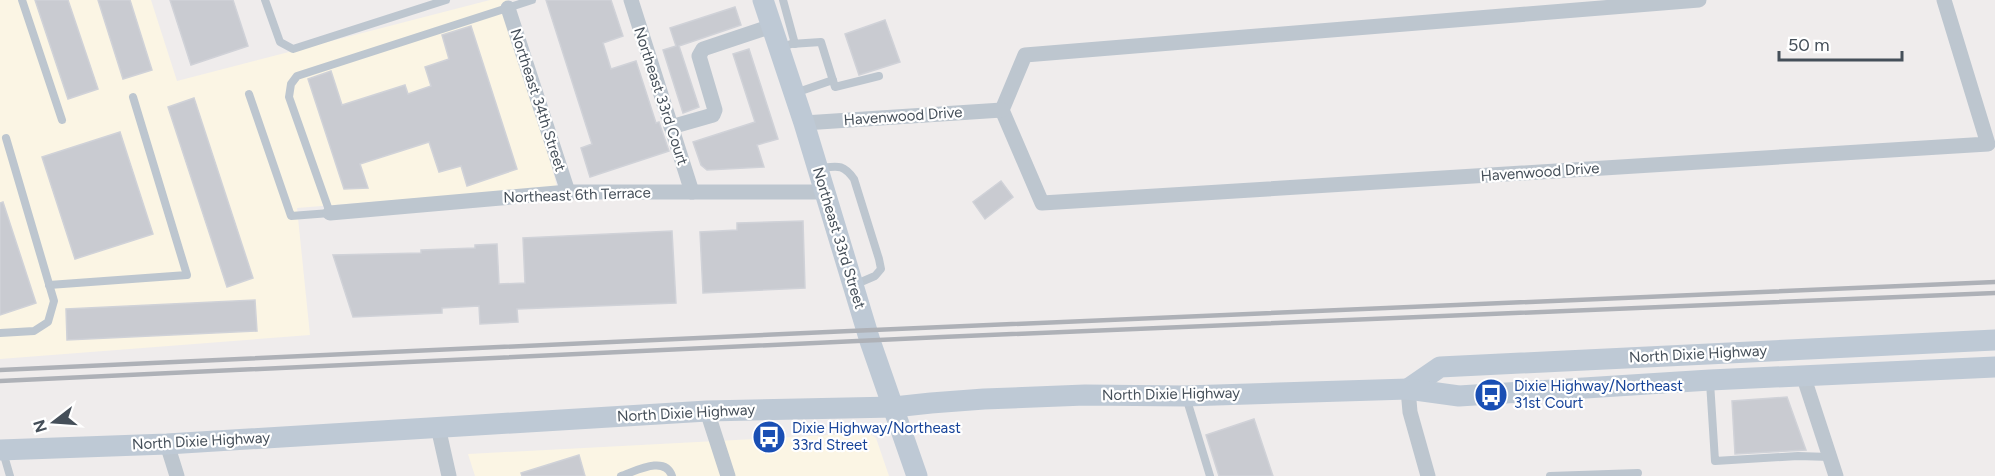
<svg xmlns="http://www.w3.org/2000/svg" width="1995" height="476" font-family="Figtree,sans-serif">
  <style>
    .commercial { fill: #fbf5e4 }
    .building { fill: #c9cbd1; stroke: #d0d2d8; stroke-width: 1.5 }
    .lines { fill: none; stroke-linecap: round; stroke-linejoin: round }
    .lane { stroke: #bdc6cf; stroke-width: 8 }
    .street { stroke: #bdc6cf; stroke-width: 15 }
    .secondary { stroke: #bec9d5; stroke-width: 21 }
    .rail { stroke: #aeb1b7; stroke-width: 4.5 }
    .labels { text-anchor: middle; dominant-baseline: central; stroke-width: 4.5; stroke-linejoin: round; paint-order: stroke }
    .street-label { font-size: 15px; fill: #454f59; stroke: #fff }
    .transit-label { font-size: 15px; fill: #164399; stroke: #fff; text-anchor: start }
  </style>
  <rect width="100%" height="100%" fill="#efecec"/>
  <!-- commercial -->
  <g class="commercial">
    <path d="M0,0H151L177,81L490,0H508L557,187L297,208L310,335L0,359Z"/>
    <path d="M868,433L876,438L889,476H475L468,454Z"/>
  </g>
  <!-- building -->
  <g class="building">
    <path d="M35,0H68L98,89L68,99Z"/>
    <path d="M98,0H130L152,70L123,79Z"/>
    <path d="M170,0H233L248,46L191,65Z"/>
    <path d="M546,0H611L623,36L603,43L611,69L636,61L656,123L659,122L669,151L590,177L581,148L592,144Z"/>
    <path d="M735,7L741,25L679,46L699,107L683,113L663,50L676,46L670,28Z"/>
    <path d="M885,20L900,62L859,75L845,34Z"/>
    <path d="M471,26L517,169L467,186L461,166L439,172L429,142L360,164L368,188L344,189L308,79L331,71L342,105L405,85L408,94L431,86L425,67L449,59L442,35Z"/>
    <path d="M749,49L778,139L757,145L764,167L707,170L701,165L693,142L755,122L733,54Z"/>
    <path d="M194,98L253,278L227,287L168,107Z"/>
    <path d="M120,132L153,234L75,259L42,157Z"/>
    <path d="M1001,181L1013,197L985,219L973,202Z"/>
    <path d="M3,202L36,303L0,315V203Z"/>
    <path d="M803,221L805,288L703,293L700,232L737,230V223Z"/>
    <path d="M672,231L676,303L517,309L518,322L480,324L479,306L442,308V313L353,317L333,255L421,253V250L475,248V245L497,244L499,284L525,283L523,238Z"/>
    <path d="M255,300L257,331L67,340L66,309Z"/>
    <path d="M1787,397L1806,450L1735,454L1732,401Z"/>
    <path d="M1254,419L1273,476H1219L1206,435Z"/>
    <path d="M579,455L585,476H522L521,473Z"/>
  </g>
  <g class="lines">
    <!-- lane -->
    <g class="lane">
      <path d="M22,0L62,120"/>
      <path d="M265,0L280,42L293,49L446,0"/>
      <path d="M783,0L795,44"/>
      <path d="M780,48L791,44L821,42L835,87L879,76"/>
      <path d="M795,93L833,80"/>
      <path d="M249,94L291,216L330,213L289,97L291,84L297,76L532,0"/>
      <path d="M821,168C838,166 843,164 854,179L879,259L881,269L875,276L854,285"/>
      <path d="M49,285L187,275L133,97"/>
      <path d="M0,333L34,331L48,322L54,301L6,138"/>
      <path d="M1710,382L1715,461L1798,456L1830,457"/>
      <path d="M1186,397L1210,476"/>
      <path d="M3,452L10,476"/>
      <path d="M621,476C636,471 665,455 672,476"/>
      <path d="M1550,476L1638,473"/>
    </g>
    <!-- street -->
    <g class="street">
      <path d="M631,0L692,192"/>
      <path d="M1699,0L1025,55L1002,110L1042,203L1988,144L1944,0"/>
      <path d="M508,8L568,192"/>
      <path d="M804,123L1002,110"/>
      <path d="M671,127L713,115L715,110L699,56L703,49L772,26"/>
      <path d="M330,213L568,192H824"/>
      <path d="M1803,375L1836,476"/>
      <path d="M1408,389L1410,412L1428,476"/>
      <path d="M707,411L728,476"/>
      <path d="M438,427L449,476"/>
      <path d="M167,444L177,476"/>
    </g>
    <!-- secondary -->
    <g class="secondary">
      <path d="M763,0L804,123L870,341L917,476"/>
      <path d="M1408,389L1440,367L1995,340"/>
      <path d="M0,450L167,444L707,411L894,407L931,403L984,399L1085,395L1185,396L1408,389L1459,396L1710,380L1995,367"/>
    </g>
    <!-- rail -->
    <g class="rail">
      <path d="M0,370L850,331L1995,282"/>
      <path d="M0,381L942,337L1995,293"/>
    </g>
  </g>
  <!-- icons -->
  <defs>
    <symbol id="bus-disc" viewBox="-11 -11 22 22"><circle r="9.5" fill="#1a4fb4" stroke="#fff"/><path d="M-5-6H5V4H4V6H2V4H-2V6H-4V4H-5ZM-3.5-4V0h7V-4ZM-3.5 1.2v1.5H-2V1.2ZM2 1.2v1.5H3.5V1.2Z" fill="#fff"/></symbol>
  </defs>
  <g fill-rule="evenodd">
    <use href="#bus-disc" x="1472" y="376" width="38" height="38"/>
    <use href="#bus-disc" x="750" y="418" width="38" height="38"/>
  </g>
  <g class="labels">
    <!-- street labels -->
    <g class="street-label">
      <text transform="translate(661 96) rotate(72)">Northeast 33rd Court</text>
      <text transform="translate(538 100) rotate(72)">Northeast 34th Street</text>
      <text transform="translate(903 116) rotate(-4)">Havenwood Drive</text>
      <text transform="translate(1540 172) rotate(-4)">Havenwood Drive</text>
      <text transform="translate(577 195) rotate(-2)">Northeast 6th Terrace</text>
      <text transform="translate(839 238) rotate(73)">Northeast 33rd Street</text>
      <text transform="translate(1698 354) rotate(-3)">North Dixie Highway</text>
      <text transform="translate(1171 394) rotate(-1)">North Dixie Highway</text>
      <text transform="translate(686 413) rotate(-3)">North Dixie Highway</text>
      <text transform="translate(201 441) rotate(-3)">North Dixie Highway</text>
    </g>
    <!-- transit labels -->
    <g class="transit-label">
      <text x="1514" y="386">Dixie Highway/Northeast<tspan x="1514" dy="17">31st Court</tspan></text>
      <text x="792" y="428">Dixie Highway/Northeast<tspan x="792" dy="17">33rd Street</tspan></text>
    </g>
  </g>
  <!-- north arrow -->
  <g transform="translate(54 422) rotate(253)" stroke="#ffffff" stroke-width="4.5" paint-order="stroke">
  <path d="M0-4.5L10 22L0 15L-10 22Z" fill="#454f59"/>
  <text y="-9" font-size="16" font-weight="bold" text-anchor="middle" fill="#454f59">N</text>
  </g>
  <!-- scale -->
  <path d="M1779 51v9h123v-9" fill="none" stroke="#454f59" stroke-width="3"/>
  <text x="1788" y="51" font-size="18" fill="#454f59" stroke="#ffffff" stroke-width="4.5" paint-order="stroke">50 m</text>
</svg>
